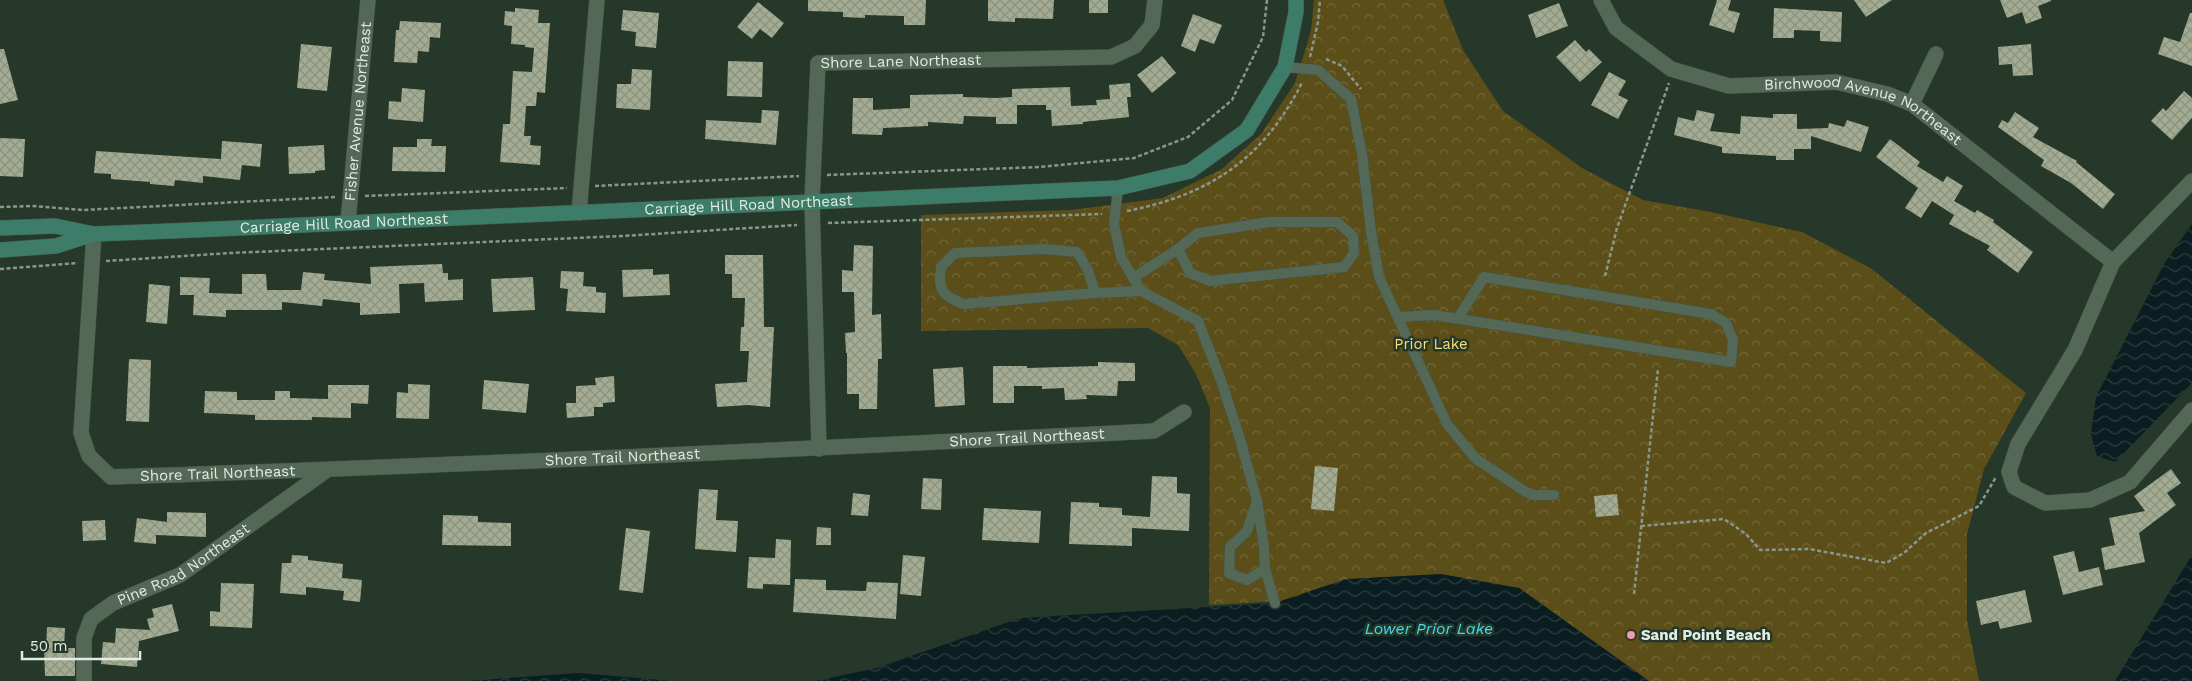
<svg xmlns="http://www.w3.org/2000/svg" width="2192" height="681" font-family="'Work Sans',sans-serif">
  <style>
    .park { fill: url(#park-crowns) }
    .water { fill: url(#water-waves) }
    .building { fill: url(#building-cross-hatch) }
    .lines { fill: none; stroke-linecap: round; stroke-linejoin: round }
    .lane-casing { stroke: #445548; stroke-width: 11 }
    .street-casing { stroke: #445548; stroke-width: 16 }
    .secondary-casing { stroke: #445548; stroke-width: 16 }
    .path { stroke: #89988c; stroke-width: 2.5; stroke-dasharray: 4 2.5; stroke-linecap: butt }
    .lane { stroke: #546857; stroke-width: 10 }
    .street { stroke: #546857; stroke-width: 15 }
    .secondary { stroke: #3d7c68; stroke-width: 15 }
    .poi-dot { fill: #f39aa8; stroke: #253829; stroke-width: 2 }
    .labels { text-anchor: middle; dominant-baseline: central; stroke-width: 5; stroke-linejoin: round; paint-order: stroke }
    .street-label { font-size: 15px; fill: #e1ede3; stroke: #253829 }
    .park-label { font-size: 15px; fill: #fadd77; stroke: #253829 }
    .poi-label { font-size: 15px; font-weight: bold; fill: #e1ede3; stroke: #253829; text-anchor: start }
    .water-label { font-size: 16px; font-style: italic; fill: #42dbec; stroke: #253829 }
  </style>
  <defs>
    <pattern id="park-crowns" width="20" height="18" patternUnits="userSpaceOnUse" patternTransform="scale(1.25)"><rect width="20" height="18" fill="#5c4e18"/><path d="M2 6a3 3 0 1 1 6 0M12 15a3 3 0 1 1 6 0" fill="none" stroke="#736839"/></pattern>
    <pattern id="water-waves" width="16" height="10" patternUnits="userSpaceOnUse" patternTransform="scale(1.25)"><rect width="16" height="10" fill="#0a1d20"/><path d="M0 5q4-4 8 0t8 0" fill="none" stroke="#2d3e40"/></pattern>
    <pattern id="building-cross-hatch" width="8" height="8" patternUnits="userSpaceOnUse" patternTransform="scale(1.25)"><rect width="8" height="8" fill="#a3ab92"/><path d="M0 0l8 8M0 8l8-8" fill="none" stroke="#8b927e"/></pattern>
  </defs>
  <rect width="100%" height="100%" fill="#253829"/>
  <!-- park -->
  <path class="park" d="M1314,0H1443L1463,50L1503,111L1582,168L1643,200L1711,212L1802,232L1872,269L2026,393L1984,469L1967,534V620L1979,681H1649L1519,588L1209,605L1210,408L1196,374L1178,345L1148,328L921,331V215L1071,210L1163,198L1222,169L1261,134L1295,83L1311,31Z"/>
  <!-- water -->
  <g class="water">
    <path d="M2192,224V383L2115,462L2097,456L2091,434L2096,397L2164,264Z"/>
    <path d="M2192,555V681H2115Z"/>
    <path d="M1441,574L1519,588L1649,681H815L877,668L1020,618L1275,603L1346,579Z"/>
    <path d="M579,673L672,681H468Z"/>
  </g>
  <!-- building -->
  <g class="building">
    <path d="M808,0H926L925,25H904V16L865,15V18L843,17V12L808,11Z"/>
    <path d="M988,0H1054L1053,19L1015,18V22L988,21Z"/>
    <rect x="1089" y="0" width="19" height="13"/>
    <path d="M1717,0H1731L1728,10L1740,13L1734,33L1709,25Z"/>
    <path d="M1854,0H1892L1866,17Z"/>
    <path d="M2000,0H2051V1L2038,6L2042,18L2026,24L2022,12L2007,18Z"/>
    <path d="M758,2L784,23L772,38L760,29L752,39L737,27Z"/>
    <path d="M1559,3L1568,26L1536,38L1528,15Z"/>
    <path d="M515,8L539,10L538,23H550L545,93L537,92L536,106H526L524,136H531L530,145L541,146L540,165L500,162L503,124H510L513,71L532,72L534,48L525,47V45L511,44L512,26L504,25L505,11L515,12Z"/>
    <path d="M1774,8L1842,12L1841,42L1820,41V31L1794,30V38H1773Z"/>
    <path d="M623,10L659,13L656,48L635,46L636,32L621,30Z"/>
    <path d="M2190,13H2192V66L2158,54L2164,37L2180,42Z"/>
    <path d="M1193,14L1222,25L1214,44L1200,39L1195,52L1181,46Z"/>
    <path d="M400,21L441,23L440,38L430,37L429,52L418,51L417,63L394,62L396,30H399Z"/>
    <path d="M1575,40L1586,52L1589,49L1602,62L1580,82L1556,57Z"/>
    <path d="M301,44L332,47L327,91L297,88Z"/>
    <path d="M2031,44L2033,75L2013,76L2012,64L1999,65L1998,47Z"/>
    <path d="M0,49H4L18,100L0,104Z"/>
    <path d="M1162,56L1176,73L1152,93L1137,75Z"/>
    <path d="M728,61L763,62L762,97L727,96Z"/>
    <path d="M632,69L652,70L650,110L616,108L617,84H631Z"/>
    <path d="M1609,72L1626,81L1618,95L1628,100L1618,119L1591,105Z"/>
    <path d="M1130,83L1131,97H1127L1129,117L1083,122V124L1052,126L1051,110H1046V105H1017V124H996V117L964,116L963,124L928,122V126L883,128L882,135L852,134L853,98H873V110L910,108V95L963,94V97L996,98L1012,97V89L1070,87L1071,106L1097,105L1096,100L1110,99L1109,85Z"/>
    <path d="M402,88L425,90L423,122L388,119L389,101L401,102Z"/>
    <path d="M2184,91L2192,98V118L2172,140L2151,121L2163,108L2166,111Z"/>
    <path d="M762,110L779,111L776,145L705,139L706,120L761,123Z"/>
    <path d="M1697,110L1715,114L1710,131L1740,134L1741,116L1773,118V114H1797V129L1828,128L1829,123L1844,127L1847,120L1869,127L1861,152L1811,136V149H1794V160H1776V156L1722,153V147L1674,135L1678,117L1694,121Z"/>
    <path d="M2015,112L2039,128L2033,137L2077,161L2076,162L2115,194L2103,209L2071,183L2041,166L2044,160L1998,127L2002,120L2008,123Z"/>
    <path d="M0,138L25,139L23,177L0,176Z"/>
    <path d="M417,139H432L431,146H446L445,172L392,171L393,147H417Z"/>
    <path d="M1890,139L1920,162L1917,166L1943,182L1947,176L1963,186L1954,201L1975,213L1977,210L1994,220L1993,222L2033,252L2018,273L1987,250L1990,246L1949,224L1954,215L1932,201L1921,218L1905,208L1918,188L1876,157Z"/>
    <path d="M222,141L262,144L260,167L242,165L240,180L203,176V183L175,180L174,186L150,184V182L111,179V174L94,173L96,151L221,159Z"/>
    <path d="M324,145L325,170L315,171V173L289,174L288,147Z"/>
    <path d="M854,245L873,246L872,315L881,314L882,359H878L877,409H859V394H847V353H846L845,333L855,332L854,292H842V270L853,271Z"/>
    <path d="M725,255H763L764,327H774L770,407L748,405L717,407L715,384L747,382L749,351H740L741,327H744L745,298H732V274H725Z"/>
    <path d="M442,264L443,273H448V280L463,279V300L425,302L424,283L399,284L400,313L360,315V303L323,299L322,306L282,302V310H226V317L193,315L194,295H180V277L210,278L209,293L242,294V274H266L267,290H301L303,272L325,274L324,280L371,284L370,267Z"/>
    <path d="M653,269V275L669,274L670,295L623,297L622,270Z"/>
    <path d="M561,271L584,272L583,286L596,287V292L606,293L605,313L566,311L568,289L560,288Z"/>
    <path d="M533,277L535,310L493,312L491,279Z"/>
    <path d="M149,284L170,286L167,324L146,322Z"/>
    <path d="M129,359L151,360L149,422L126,421Z"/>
    <path d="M1098,362L1135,363V381H1118L1117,396L1086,395L1087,399L1065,400L1064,388L1042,389V386H1014V403H993V366H1027V368L1098,366Z"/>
    <path d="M963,367L965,405L935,407L933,369Z"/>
    <path d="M614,376L615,402L603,403V407H594V416L567,418L566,403H576V386L596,385L595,378Z"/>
    <path d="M484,380L529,384L526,413L482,409Z"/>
    <path d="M408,384L430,385L429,419L396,418L397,392L408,393Z"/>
    <path d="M328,385H369L368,404L351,403V418L312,417V420H255V415L204,413L205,391L237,392V400H275V391H290V398L328,399Z"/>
    <path d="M1315,466L1338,468L1334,511L1311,509Z"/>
    <path d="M2171,469L2181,483L2167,493L2176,505L2139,533L2145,562L2105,570L2101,548L2115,545L2109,518L2145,511L2134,496Z"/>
    <path d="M1152,476L1177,477V493L1190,494L1189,531L1132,528V546L1069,544L1071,502L1099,503V507L1122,508V515L1150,517Z"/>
    <path d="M923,478L942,479L941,510L921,509Z"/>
    <path d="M699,489L718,490L716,520L738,521L736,552L695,549Z"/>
    <path d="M853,493L870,495L868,516L851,515Z"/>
    <path d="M1617,494L1619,515L1596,517L1594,496Z"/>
    <path d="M984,508L1041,511L1039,543L982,540Z"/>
    <path d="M167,512L206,513V537L156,535V544L134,542L137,518L167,522Z"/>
    <path d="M443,515L478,516V522L511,523V546L442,545Z"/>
    <path d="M105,520L106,540L83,541L82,521Z"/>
    <path d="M817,527L831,528V545H816Z"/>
    <path d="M626,528L650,531L643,593L619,590Z"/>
    <path d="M776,539L791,540L790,585L763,584V589L747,588L749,557L775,558Z"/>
    <path d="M2074,551L2079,572L2099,567L2103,585L2063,595L2053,556Z"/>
    <path d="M292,555L308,556V560L343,564L342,578L362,580L360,602L343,600L344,591L306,587V595L280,593L282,563H291Z"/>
    <path d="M903,555L925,557L921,596L900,594Z"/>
    <path d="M795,579L826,580V590L866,591L867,582L898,583L896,619L793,612Z"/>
    <path d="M221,583L254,584L252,628L210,626V611L220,612Z"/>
    <path d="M2025,590L2032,622L2000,629L1998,621L1981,625L1976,601Z"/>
    <path d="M172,604L179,631L139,641L137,667L101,664L103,642L115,643L116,628L150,630L147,619L154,617L152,609Z"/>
    <path d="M47,627L65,628L64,648H75V676H45L44,648H46Z"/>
  </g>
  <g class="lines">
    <defs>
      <g id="lane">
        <path d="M1285,67L1318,70L1351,99L1362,154L1371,232L1379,277L1447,424L1476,459L1526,492L1534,495H1554"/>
        <path d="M1118,188L1114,224L1121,257L1141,291L1198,321L1221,380L1240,439L1257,501L1247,531L1230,547L1229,573L1247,580L1265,569L1264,547L1257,501"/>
        <path d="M1133,278L1178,249L1190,273L1210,281L1344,267L1354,253L1353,236L1337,222H1269L1198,233L1178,249"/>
        <path d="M1095,293L963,304C941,294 938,291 941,267L955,253L1044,249L1077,252L1088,270L1095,293L1141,291"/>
        <path d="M1399,317L1434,315L1731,362L1733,340L1726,323L1711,314L1484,277L1458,318"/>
        <path d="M1265,569L1275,603"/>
      </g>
      <g id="street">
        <path id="s1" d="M1601,0L1616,28L1671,69L1729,86L1836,82L1887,94L1912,104L2113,262"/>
        <path d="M1912,104L1936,54"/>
        <path d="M2192,181L2113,262L2075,350L2018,444L2009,472L2014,487L2045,503L2090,500L2130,482L2192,410"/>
        <path d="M579,213L597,0"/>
        <path id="s2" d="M348,222L368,0"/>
        <path id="s3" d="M94,234L81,433L89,456L111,477C459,466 807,449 1154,431L1184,412"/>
        <path id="s4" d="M819,449L812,201L818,63L1111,57L1135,46L1152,25L1155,0"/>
        <path id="s5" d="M84,681V638L91,619L113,603L180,575L327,470"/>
      </g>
      <g id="secondary">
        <path id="s6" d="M0,228L55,226L94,234L171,231L1118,188L1190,171L1247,130L1285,67L1296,12V0"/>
        <path d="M0,250L56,246L93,234"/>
      </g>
    </defs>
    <!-- lane casing -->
    <use href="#lane" class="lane-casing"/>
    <!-- street casing -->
    <use href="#street" class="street-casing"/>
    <!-- secondary casing -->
    <use href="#secondary" class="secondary-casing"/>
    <!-- path -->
    <g class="path">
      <path d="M1310,57L1318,22L1320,0"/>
      <path d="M1326,59L1342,66L1361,89"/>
      <path d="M827,175L1039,167L1134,158L1188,137L1232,100L1263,37L1267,0"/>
      <path d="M595,186L799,176"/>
      <path d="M365,196L567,188"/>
      <path d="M0,207L32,206L83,210L335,197"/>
      <path d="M1127,211C1193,198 1245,172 1283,115C1290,104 1297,94 1302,82"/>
      <path d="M828,223L1102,214"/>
      <path d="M106,261L231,253L622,236L797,225"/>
      <path d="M0,269L78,263"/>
      <path d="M1605,276L1617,228L1669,83"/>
      <path d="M1641,526L1724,519L1746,534L1760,550L1809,549L1886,563L1904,553L1926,533L1979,506L1996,477"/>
      <path d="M1634,594L1658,369"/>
    </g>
    <!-- lane -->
    <use href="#lane" class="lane"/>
    <!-- street -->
    <use href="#street" class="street"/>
    <!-- secondary -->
    <use href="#secondary" class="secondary"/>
  </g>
  <!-- markers -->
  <circle class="poi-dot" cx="1631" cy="635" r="5"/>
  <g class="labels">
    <!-- street labels -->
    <g class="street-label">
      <text stroke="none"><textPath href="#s4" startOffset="469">Shore Lane Northeast</textPath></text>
      <text stroke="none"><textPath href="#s2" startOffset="111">Fisher Avenue Northeast</textPath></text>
      <text stroke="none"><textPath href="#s1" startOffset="302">Birchwood Avenue Northeast</textPath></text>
      <text stroke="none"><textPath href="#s6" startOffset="750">Carriage Hill Road Northeast</textPath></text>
      <text stroke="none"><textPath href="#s6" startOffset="345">Carriage Hill Road Northeast</textPath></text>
      <text stroke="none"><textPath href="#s3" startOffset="1171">Shore Trail Northeast</textPath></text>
      <text stroke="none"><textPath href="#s3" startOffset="766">Shore Trail Northeast</textPath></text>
      <text stroke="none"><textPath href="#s3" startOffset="361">Shore Trail Northeast</textPath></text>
      <text stroke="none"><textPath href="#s5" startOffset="171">Pine Road Northeast</textPath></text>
    </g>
    <!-- park labels -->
    <g class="park-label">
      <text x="1431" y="344">Prior Lake</text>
    </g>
    <!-- poi labels -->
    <g class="poi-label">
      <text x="1641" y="635">Sand Point Beach</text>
    </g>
    <!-- water labels -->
    <g class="water-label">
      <text x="1429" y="628">Lower Prior Lake</text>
    </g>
  </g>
  <!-- scale -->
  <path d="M22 651v8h118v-8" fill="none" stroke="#e1ede3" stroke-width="2.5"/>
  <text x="30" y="651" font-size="15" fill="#e1ede3" stroke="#253829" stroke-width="4" paint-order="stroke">50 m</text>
</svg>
